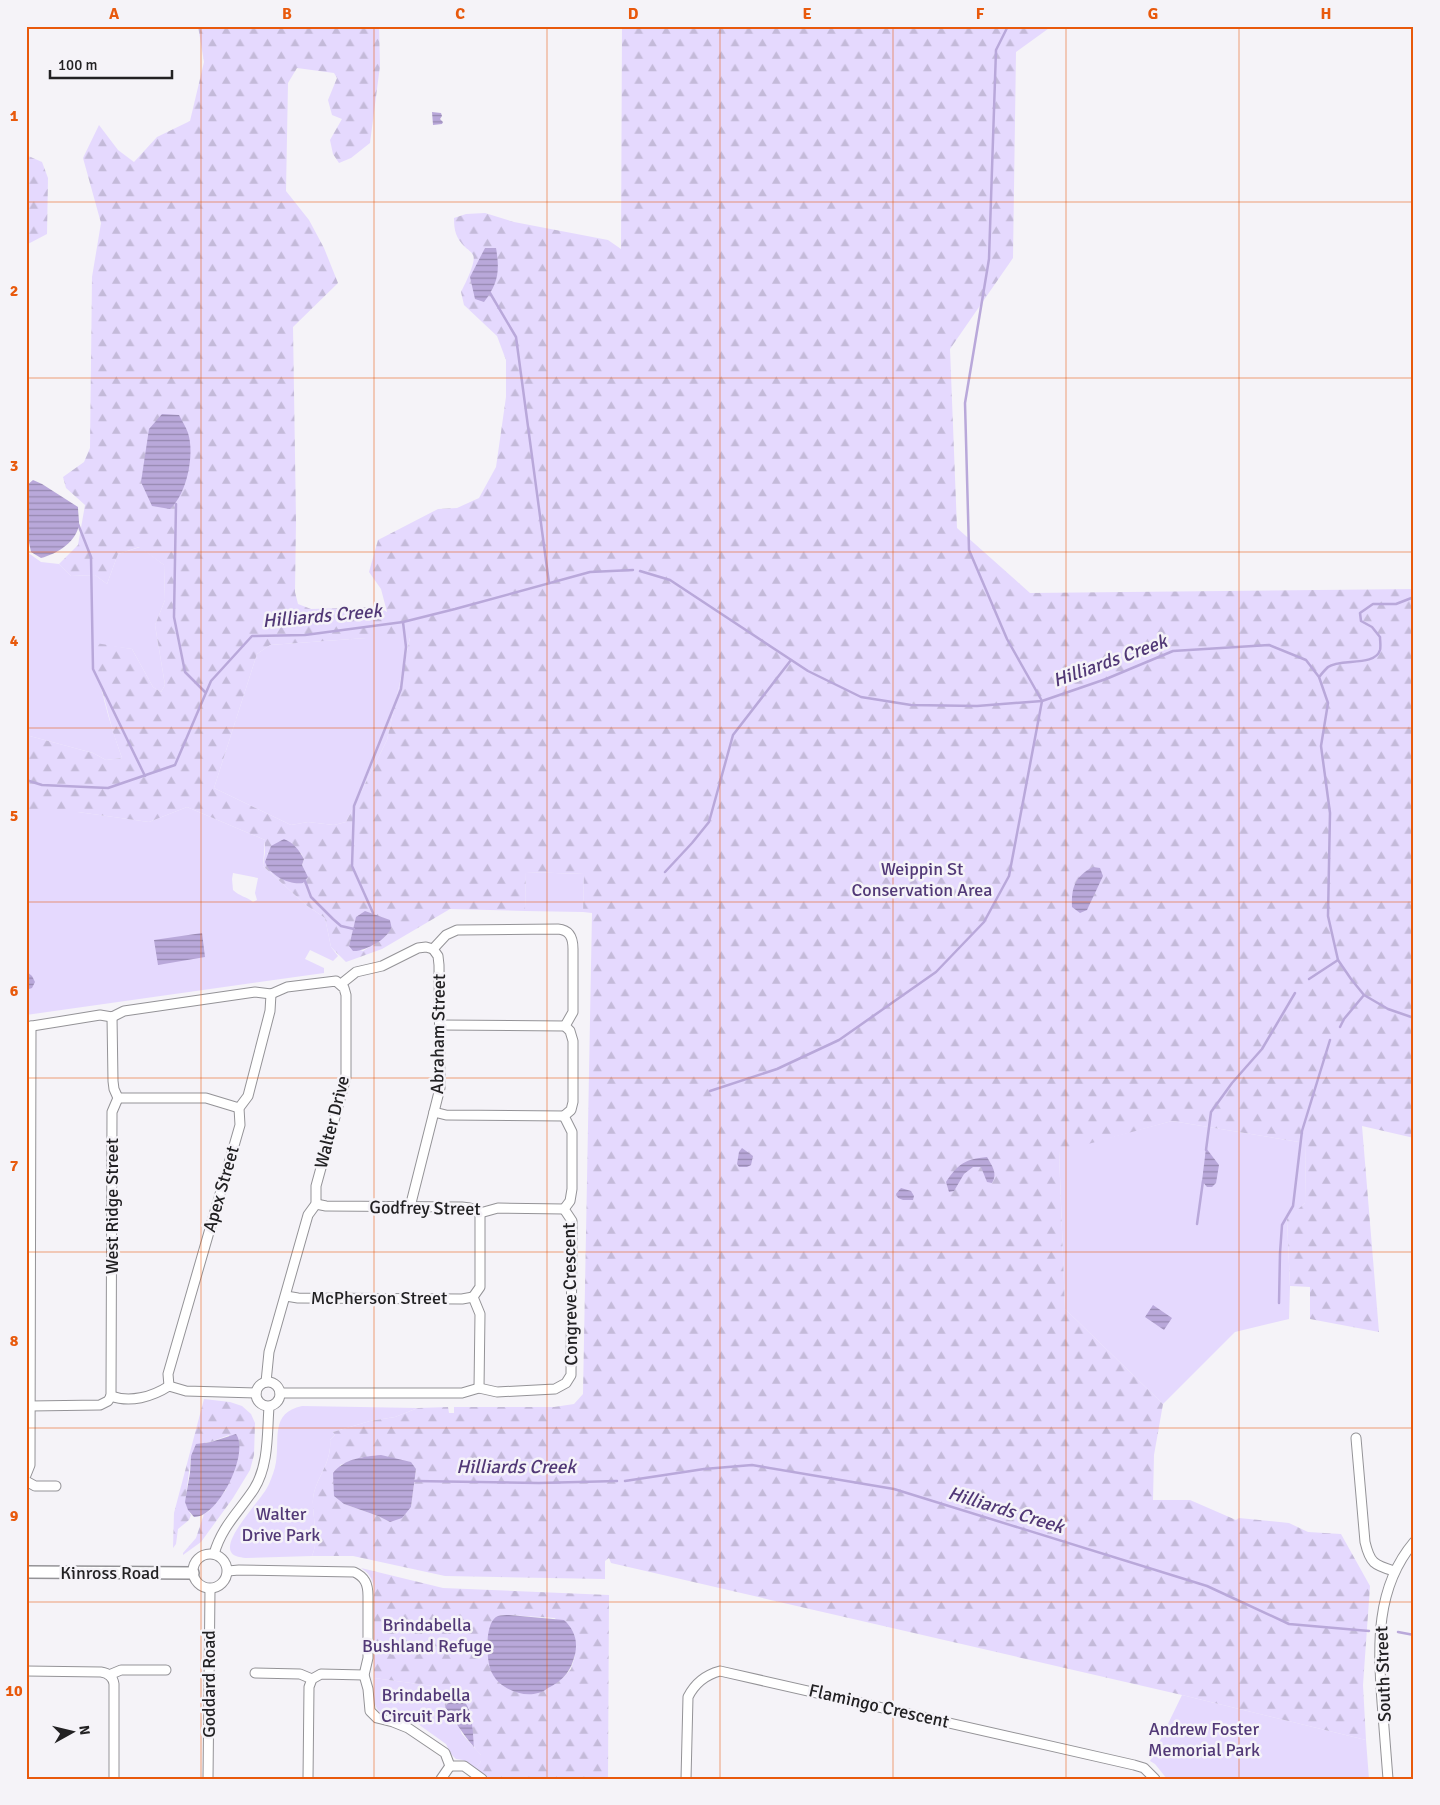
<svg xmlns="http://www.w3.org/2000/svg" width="1440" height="1805" font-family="Signika,sans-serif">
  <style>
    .green { fill: #e5d9fe; fill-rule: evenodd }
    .forest { fill: url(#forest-firs); fill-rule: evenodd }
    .water { fill: url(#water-rules) }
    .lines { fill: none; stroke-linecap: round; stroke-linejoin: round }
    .stream { stroke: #b9a8da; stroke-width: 2.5 }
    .minor-casing { stroke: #949397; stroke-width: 11 }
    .tertiary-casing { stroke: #949397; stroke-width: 14 }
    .minor { stroke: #fff; stroke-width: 9 }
    .tertiary { stroke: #fff; stroke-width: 11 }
    .grid { fill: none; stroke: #e8590c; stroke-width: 1; stroke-opacity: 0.55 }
    .labels { text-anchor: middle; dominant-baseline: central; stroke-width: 5; stroke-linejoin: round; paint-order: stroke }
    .park-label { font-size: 18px; fill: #523977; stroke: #f5f3f8 }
    .street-label { font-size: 18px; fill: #222123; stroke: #f5f3f8 }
    .water-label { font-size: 19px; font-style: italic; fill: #513876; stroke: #f5f3f8 }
    .neatline { fill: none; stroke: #e8590c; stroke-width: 2 }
    .grid-label { font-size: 16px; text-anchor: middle; font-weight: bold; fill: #e8590c }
  </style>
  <defs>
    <pattern id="forest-firs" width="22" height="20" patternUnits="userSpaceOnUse" patternTransform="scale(1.25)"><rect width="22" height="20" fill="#e5d9fe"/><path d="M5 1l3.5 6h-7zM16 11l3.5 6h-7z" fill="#c4bad9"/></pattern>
    <pattern id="water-rules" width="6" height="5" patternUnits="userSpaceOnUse" patternTransform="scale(1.25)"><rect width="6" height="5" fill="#b9a8da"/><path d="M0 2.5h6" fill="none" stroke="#9688b0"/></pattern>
  </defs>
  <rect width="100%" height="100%" fill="#f5f3f8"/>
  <!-- green -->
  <g class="green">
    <path d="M26,547L27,552L41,562L59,564L71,576L95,575L107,584L118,554L140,547L164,565L165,600L155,625L165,685L161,692L153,687L132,649L96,644C97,682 109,721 122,758L106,760L93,753L26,735Z"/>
    <path d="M410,637L387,740L346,822L334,825L308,822L291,825L214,788L257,654L270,645L366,638Z"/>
    <path d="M187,807L265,840L263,866L306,905L325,918L331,947L338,956L333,961L310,950L305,959L324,968V973L26,1015V990L32,987L26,971V824L28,812H78L149,822ZM233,873L258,878L255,893L257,900L253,902C247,897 239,896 233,890L232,879Z"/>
    <path d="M526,872L584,874L583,912L525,911Z"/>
    <path d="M1172,1121L1299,1142L1306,1139L1305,1203L1287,1220L1290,1286L1289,1319L1235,1332L1163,1404L1065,1309L1059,1151Z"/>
    <path d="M302,1406L418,1408L395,1417L370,1421L333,1432L335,1435L330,1440C332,1464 315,1478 313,1499C312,1518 320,1538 312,1556L245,1558C240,1557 234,1557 231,1552C223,1537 263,1499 269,1484C272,1477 275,1469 276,1462C280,1438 270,1413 302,1406Z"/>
    <path d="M374,1678L433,1686L443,1694L445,1707L458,1724L462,1734L481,1755V1761L476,1769L463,1760L456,1759L451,1754L446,1744L418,1724L409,1719L388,1716L382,1714L377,1709L374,1702Z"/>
    <path d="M1182,1695L1366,1740L1369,1779H1167L1155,1764L1150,1761Z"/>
  </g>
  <!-- forest -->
  <g class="forest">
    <path d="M198,26H379L380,66L370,143L351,158L339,163L333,154L330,140L342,119L332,115L328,100L337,78L334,73L297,68L288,83L286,191L309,220L324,248L338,283L293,327L296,520L295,592L298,604L311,609L379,607L387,612L381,589L369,572L378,540L438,509L457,508L479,498L496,467L506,397V360L497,336L464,305L461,292C464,286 477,261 473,255C472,252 467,249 465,247C456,238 454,231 454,218L466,214L485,213L514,222L608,240L621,249L622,26H1052L1016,52L1013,258L950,349L957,528L1030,593L1414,589V1138L1362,1126L1379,1332L1310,1319V1287L1290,1286L1287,1219L1305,1203L1306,1140L1299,1142L1172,1121L1059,1152L1065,1309L1163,1404L1154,1455L1153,1500H1190L1236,1520L1239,1518L1289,1523L1308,1532L1341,1534L1370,1586L1363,1685L1366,1740L1182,1695L611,1563L609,1558L605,1561V1579L445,1576L353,1556H312C320,1538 312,1518 313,1499C315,1478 332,1464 330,1440L335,1435L333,1432L370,1421L395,1417L418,1408L448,1407L449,1413H454V1407H554L574,1404L583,1394L592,913L583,912L584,874L526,872L525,911L450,909L382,949L346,962L331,947L325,918L306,905L263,866L265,852V840L187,807L149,822L78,812H28L26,824V735L93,753L106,760L122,758L113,732L96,666V643L132,649L153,687L161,692L165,685L155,625L165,600L164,565L139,547L118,554L107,584L95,575L71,576L59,564L78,545L85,505L66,488L63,477L84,462L90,448L92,277L101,223L83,158L99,125L118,150L134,162L157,137L190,121L204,62ZM366,638H410L387,740L346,822L334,825L308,822L291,825L214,788L257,654L270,645ZM270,851L301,853L304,859L302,865L267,854ZM378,916L388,920L390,930L386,936L363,951L349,946L356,919ZM362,1457L416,1469L411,1507L390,1522L378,1516L344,1504L340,1465Z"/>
    <path d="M26,155L42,162L48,178L47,234L26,245Z"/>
    <path d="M204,1399L230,1402L242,1406L251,1414L255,1423L254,1455L250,1470L233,1498L201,1542L183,1555V1553L196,1538L204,1514L209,1511L226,1490L229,1435L211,1442H206L191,1456C190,1472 182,1502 191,1515L189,1520L178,1529L176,1544L173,1548L174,1513Z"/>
    <path d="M361,1568L443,1588L609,1595L608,1779H490L476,1769L481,1761V1755C479,1753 475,1749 474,1746C467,1727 480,1701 451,1698L445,1707L443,1694L433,1686L374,1678V1587C372,1578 369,1573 361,1568ZM509,1615L555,1618L575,1656L571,1669L563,1678L489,1654L487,1640L498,1616Z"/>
  </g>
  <!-- water -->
  <g class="water">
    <path d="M432,112L441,113L442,116L440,119L443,122L442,124L433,125Z"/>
    <path d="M485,248H496C500,272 498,283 484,302L475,299L470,277Z"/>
    <path d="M162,414L179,415C182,421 186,427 188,433C195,454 187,494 170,509L152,506L141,482L149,429Z"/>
    <path d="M33,480L42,484L78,507C78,512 79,518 79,523C78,541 57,554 41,558L31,552L26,528V486Z"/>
    <path d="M284,839C294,843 299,850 304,859L302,865L308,877L303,883C290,885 270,876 265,862L271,846Z"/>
    <path d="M1093,867L1100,868L1103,876L1087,910L1080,913L1072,907C1071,888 1075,876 1093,867Z"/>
    <path d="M365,911L390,920C390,923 392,925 391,928C388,939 364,952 353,951L349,946L356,917Z"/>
    <path d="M202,933L205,957L158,965L154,940Z"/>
    <path d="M26,971L32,976L35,982L32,988L26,990Z"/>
    <path d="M742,1148L753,1156L751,1165L747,1167H739L737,1164L739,1152Z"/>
    <path d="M1206,1148L1219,1165L1216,1183L1212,1187H1207L1202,1181Z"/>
    <path d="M987,1157C992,1166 998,1173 992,1183L987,1182L981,1167H973L964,1174L954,1191L949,1192L946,1182C958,1164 965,1159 987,1157Z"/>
    <path d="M901,1188L911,1191L914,1196L913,1200H903L898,1198L896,1194Z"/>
    <path d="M1153,1305L1172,1318L1164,1330L1145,1317Z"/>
    <path d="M236,1434C250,1453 218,1518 194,1517L188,1510L185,1502L190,1473L191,1456L196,1444L211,1442Z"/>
    <path d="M381,1455L411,1462L416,1469L411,1507L402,1518L390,1522L378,1516L344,1504L334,1496L333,1473C345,1458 363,1457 381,1455Z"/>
    <path d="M509,1615L564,1620C576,1631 579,1645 573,1661C569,1674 560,1682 548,1688C545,1690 541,1693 538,1693C522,1698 499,1688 492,1673C486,1663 484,1621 498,1616C501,1615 506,1615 509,1615Z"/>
    <path d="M451,1698C455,1699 460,1699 463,1701C473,1707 473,1736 474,1747C463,1735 455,1720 445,1707Z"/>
  </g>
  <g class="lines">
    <!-- stream -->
    <g class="stream">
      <path d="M490,293L516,337L549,583"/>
      <path d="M176,504L174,617L185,672L205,692"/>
      <path d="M78,524L91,557L93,669L145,776"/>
      <path d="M640,571L670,580L808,671L861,697L911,705L977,706L1042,701L1106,679L1173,651L1269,645L1306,660L1319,677L1328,703L1321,746L1330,813L1328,916L1338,960L1351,979L1364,995L1388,1009L1414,1018"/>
      <path d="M1320,676C1322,673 1325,670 1328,667C1340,658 1375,667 1380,650C1381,646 1380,641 1380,637L1372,627L1361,621L1360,613L1373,604H1396L1414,597"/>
      <path d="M26,780L42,785L108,788L175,765L211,681L252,636L305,635L403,622L455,609L590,572L633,570"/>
      <path d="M665,872L692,843L709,822L733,735L791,660"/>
      <path d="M305,881L311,897L333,919L341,926L354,929"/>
      <path d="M373,913L352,866L354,806L401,689L406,647L403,622"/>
      <path d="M1309,979L1338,960"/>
      <path d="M1340,1027L1344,1019L1364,995"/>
      <path d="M710,1091L777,1069L839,1040L936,972L984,922L1009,876L1042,701L1007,639L969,550L965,403L989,259L996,50L1008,26"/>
      <path d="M1206,1150L1211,1112L1232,1083L1262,1049L1295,993"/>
      <path d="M1197,1224L1203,1181"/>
      <path d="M1279,1303L1280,1253L1282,1225L1293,1206L1302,1131L1330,1040"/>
      <path d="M415,1481L539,1483L617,1481"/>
      <path d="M625,1481L704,1469L752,1465L894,1489L1207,1586L1289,1624L1369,1631"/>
      <path d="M1398,1632L1414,1635"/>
    </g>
    <defs>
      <g id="minor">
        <path d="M440,1025L565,1026"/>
        <path d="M26,1027L100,1015L112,1017L124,1011L255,992L271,994L287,987L336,981L344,988L346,995V1077L316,1186V1204L308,1215L269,1352L266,1382"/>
        <path d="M118,1098H206L239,1108"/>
        <path d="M434,1112L446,1115L564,1116"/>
        <path d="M316,1204L326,1206L462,1207L470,1208L480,1213L498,1208L564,1209"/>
        <path d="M410,1207L440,1088L439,965L438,956L433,949"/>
        <path d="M286,1296L298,1298L462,1299L473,1297"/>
        <circle cx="268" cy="1394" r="12"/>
        <path d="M169,1386L168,1374L240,1125L239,1108L248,1096L270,1011L271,994"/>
        <path d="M479,1388L480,1314L473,1297L480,1287V1213"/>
        <path d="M280,1393H462L479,1388L497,1392L555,1389L566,1383L571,1375L572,1221L564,1209L570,1201L572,1189V1132L564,1116L571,1110L573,1102V1041L570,1031L565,1026L573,1012V949C573,938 570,930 558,929L457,930L446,935L433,949L426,947L418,948L382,966L356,972L341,984"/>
        <path d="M111,1396L112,1112L118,1098L114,1089L113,1081L112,1017"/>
        <path d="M111,1396C130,1403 152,1397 169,1386L186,1391L256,1393"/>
        <path d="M30,1406L100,1405L108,1401L111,1396"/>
        <path d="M1356,1438L1365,1542C1370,1563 1374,1565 1394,1571"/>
        <path d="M26,1475L30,1465L31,1026"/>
        <path d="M26,1481L35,1486H56"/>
        <circle cx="210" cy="1571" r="17"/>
        <path d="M214,1554C222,1526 239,1512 254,1489C269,1465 267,1433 269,1407"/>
        <path d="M228,1571L239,1570L354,1572C365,1577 368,1584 368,1596V1658L364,1675L368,1689L370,1711L377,1718L393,1722L408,1728L445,1753L450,1766H464L482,1779"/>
        <path d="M26,1671L101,1672C108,1673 113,1677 114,1684V1779"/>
        <path d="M255,1673L300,1674L312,1679"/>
        <path d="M109,1675L121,1670H166"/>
        <path d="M208,1779L210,1589"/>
        <path d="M308,1779L309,1687L312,1679L321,1674L364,1675"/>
        <path d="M441,1779L450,1766"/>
        <path d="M686,1779L688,1697C695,1683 705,1675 720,1671L1134,1765L1144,1768L1155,1779"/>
        <path d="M1388,1779C1386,1753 1384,1728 1382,1702C1378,1646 1375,1588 1414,1542"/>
      </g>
      <path id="tertiary" d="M26,1572L193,1573"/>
    </defs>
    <!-- minor casing -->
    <use href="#minor" class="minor-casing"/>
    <!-- tertiary casing -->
    <use href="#tertiary" class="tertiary-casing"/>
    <!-- minor -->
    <use href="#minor" class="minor"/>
    <!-- tertiary -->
    <use href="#tertiary" class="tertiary"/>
  </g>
  <!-- grid -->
  <path class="grid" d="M201,26V1779M374,26V1779M547,26V1779M720,26V1779M893,26V1779M1066,26V1779M1239,26V1779M26,202H1414M26,378H1414M26,552H1414M26,728H1414M26,902H1414M26,1078H1414M26,1252H1414M26,1428H1414M26,1602H1414"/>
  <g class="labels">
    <!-- park labels -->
    <g class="park-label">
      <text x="922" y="869">Weippin St<tspan x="922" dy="21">Conservation Area</tspan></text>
      <text x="281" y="1514">Walter<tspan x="281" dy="21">Drive Park</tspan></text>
      <text x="427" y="1625">Brindabella<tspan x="427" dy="21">Bushland Refuge</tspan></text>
      <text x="426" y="1695">Brindabella<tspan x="426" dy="21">Circuit Park</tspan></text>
      <text x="1204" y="1729">Andrew Foster<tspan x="1204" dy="21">Memorial Park</tspan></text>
    </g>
    <!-- street labels -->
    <g class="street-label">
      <text transform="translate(438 1034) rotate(-89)">Abraham Street</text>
      <text transform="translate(332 1122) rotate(-76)">Walter Drive</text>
      <text transform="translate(221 1189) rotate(-74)">Apex Street</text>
      <text transform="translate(112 1206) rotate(-90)">West Ridge Street</text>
      <text transform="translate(425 1208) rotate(1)">Godfrey Street</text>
      <text transform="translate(570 1294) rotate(-91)">Congreve Crescent</text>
      <text x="379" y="1298">McPherson Street</text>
      <text x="110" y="1573">Kinross Road</text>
      <text transform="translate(1383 1674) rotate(-92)">South Street</text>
      <text transform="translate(209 1684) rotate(-90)">Goddard Road</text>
      <text transform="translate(879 1706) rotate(13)">Flamingo Crescent</text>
    </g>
    <!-- water labels -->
    <g class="water-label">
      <text transform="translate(322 616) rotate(-5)">Hilliards Creek</text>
      <text transform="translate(1110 661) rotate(-20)">Hilliards Creek</text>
      <text x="516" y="1467">Hilliards Creek</text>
      <text transform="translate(1006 1510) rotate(17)">Hilliards Creek</text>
    </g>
  </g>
  <!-- border -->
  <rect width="1440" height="1805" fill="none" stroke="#f5f3f8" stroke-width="55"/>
  <!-- north arrow -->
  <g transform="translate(72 1732) rotate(82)" stroke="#f5f3f8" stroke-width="4" paint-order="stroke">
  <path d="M0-4L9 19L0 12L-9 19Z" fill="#222123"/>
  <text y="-8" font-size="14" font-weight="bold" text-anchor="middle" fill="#222123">N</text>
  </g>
  <!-- scale -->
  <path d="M50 70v8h122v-8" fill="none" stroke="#222123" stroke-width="2.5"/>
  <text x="58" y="70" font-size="15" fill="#222123" stroke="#f5f3f8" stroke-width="4" paint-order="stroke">100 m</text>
  <rect x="28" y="28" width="1384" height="1750" class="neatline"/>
  <g class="grid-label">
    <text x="114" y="19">A</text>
    <text x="287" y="19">B</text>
    <text x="460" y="19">C</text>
    <text x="633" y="19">D</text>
    <text x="807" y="19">E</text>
    <text x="980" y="19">F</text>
    <text x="1153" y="19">G</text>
    <text x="1326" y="19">H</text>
    <text x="14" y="121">1</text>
    <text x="14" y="296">2</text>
    <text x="14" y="471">3</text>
    <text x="14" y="646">4</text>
    <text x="14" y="821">5</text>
    <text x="14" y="996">6</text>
    <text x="14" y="1171">7</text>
    <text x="14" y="1346">8</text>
    <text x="14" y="1521">9</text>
    <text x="14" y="1696">10</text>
  </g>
</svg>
